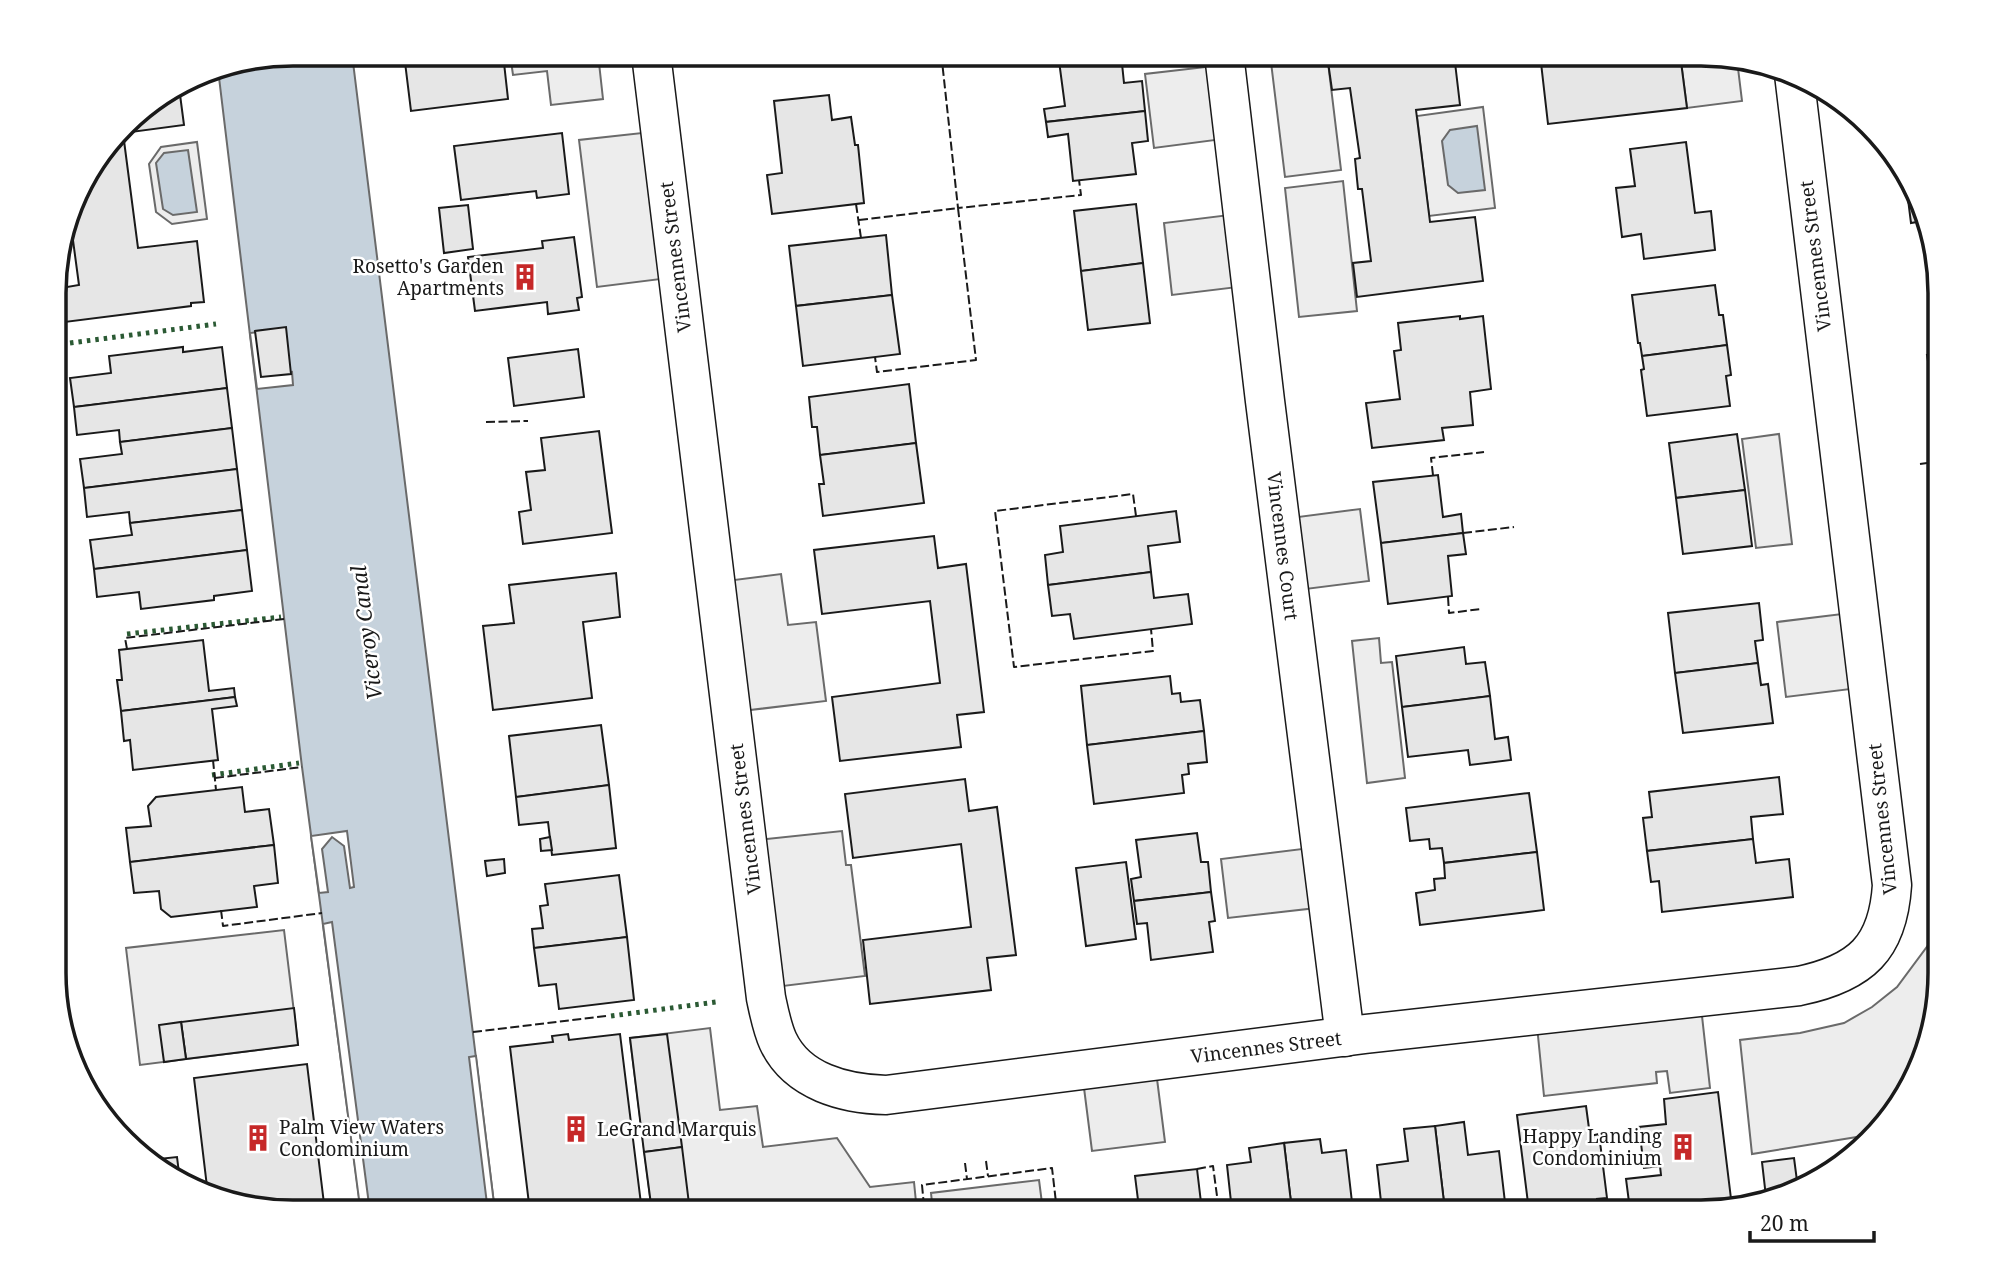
<svg xmlns="http://www.w3.org/2000/svg" width="1995" height="1266" font-family="'Noto Serif',serif">
  <style>
    .parking { fill: #ededed; stroke: #6a6a6a; stroke-width: 2 }
    .water { fill: #c6d2dc; stroke: #6a6a6a; stroke-width: 2 }
    .pier { fill: #fff; stroke: #6a6a6a; stroke-width: 2 }
    .building { fill: #e6e6e6; stroke: #1a1a1a; stroke-width: 2 }
    .lines { fill: none; stroke-linecap: round; stroke-linejoin: round }
    .minor-casing { stroke: #1a1a1a; stroke-width: 41 }
    .minor { stroke: #fff; stroke-width: 38 }
    .hedge { stroke: #2b5a34; stroke-width: 5; stroke-dasharray: 3.5 5; stroke-linecap: butt }
    .fence { stroke: #1a1a1a; stroke-width: 2; stroke-dasharray: 9 3.5; stroke-linecap: butt }
    .labels { text-anchor: middle; dominant-baseline: central; stroke-width: 5; stroke-linejoin: round; paint-order: stroke }
    .street-label { font-size: 19px; fill: #1a1a1a; stroke: #fff }
    .poi-label { font-size: 19px; fill: #1a1a1a; stroke: #fff; text-anchor: end }
    .water-label { font-size: 21px; font-style: italic; fill: #1a1a1a; stroke: #fff }
    .rim { fill: none; stroke: #1a1a1a; stroke-width: 3.5 }
  </style>
  <rect width="100%" height="100%" fill="#fff"/>
  <!-- parking -->
  <g class="parking">
    <path d="M510,54H598L603,99L551,105L547,71L513,75Z"/>
    <path d="M1270,54H1327L1341,170L1285,177Z"/>
    <path d="M1680,54H1702L1737,60L1742,101L1687,108Z"/>
    <path d="M1214,66L1223,139L1154,148L1145,74Z"/>
    <path d="M1483,107L1495,208L1429,216L1417,116Z"/>
    <path d="M651,132L669,278L597,287L579,140Z"/>
    <path d="M197,142L207,219L172,224L156,212L149,164L161,147Z"/>
    <path d="M1343,181L1357,311L1299,317L1285,188Z"/>
    <path d="M1229,215L1238,287L1172,295L1164,223Z"/>
    <path d="M56,265L65,336L56,337Z"/>
    <path d="M1779,434L1792,544L1756,548L1742,439Z"/>
    <path d="M1360,509L1369,581L1298,590L1290,518Z"/>
    <path d="M781,574L788,625L816,622L826,701L742,711L726,581Z"/>
    <path d="M1850,613L1859,688L1786,697L1777,622Z"/>
    <path d="M1379,638L1381,663L1392,662L1405,778L1367,783L1352,641Z"/>
    <path d="M842,831L846,865H851L865,976L775,987L758,840Z"/>
    <path d="M1310,848L1316,908L1228,918L1221,859Z"/>
    <path d="M284,930L298,1045L140,1065L126,948Z"/>
    <path d="M1940,939V988L1901,1105L1869,1135L1752,1154L1740,1040L1800,1033L1844,1023L1872,1007L1897,987L1932,940Z"/>
    <path d="M1701,1007L1710,1088L1670,1093L1667,1071L1656,1072L1657,1083L1544,1096L1537,1026Z"/>
    <path d="M710,1028L720,1110L757,1106L763,1147L837,1138L870,1187L914,1182L917,1212H652L630,1038Z"/>
    <path d="M1156,1071L1165,1142L1092,1151L1083,1080Z"/>
    <path d="M1039,1180L1043,1211L933,1212L931,1193Z"/>
  </g>
  <!-- water -->
  <g class="water">
    <path d="M293,54H352L495,1212H361L302,767L218,69Z"/>
    <path d="M1477,126L1485,190L1458,193L1448,185L1442,141L1450,130Z"/>
    <path d="M188,150L197,212L173,215L163,209L156,163L164,153Z"/>
  </g>
  <!-- pier -->
  <g class="pier">
    <path d="M258,332L264,376L292,372L293,385L257,389L250,333Z"/>
    <path d="M347,831L354,887L350,888L344,846L332,837L322,849L328,892L319,893L311,836Z"/>
    <path d="M332,922L370,1212H357V1208L360,1207L323,924Z"/>
    <path d="M476,1056L495,1212H488L469,1057Z"/>
  </g>
  <!-- building -->
  <g class="building">
    <path d="M404,54H503L508,99L411,111Z"/>
    <path d="M786,54H852V58L787,66Z"/>
    <path d="M1121,54L1124,83L1142,81L1145,111L1046,122L1044,109L1065,106L1059,61Z"/>
    <path d="M1454,54L1460,105L1416,110L1430,222L1475,217L1483,281L1357,297L1353,263L1371,261L1362,189H1358L1355,159L1360,158L1350,88L1332,90L1327,55Z"/>
    <path d="M1540,54H1680L1687,108L1548,124Z"/>
    <path d="M179,87L184,125L123,133L138,248L197,241L204,302L191,303V306L65,322L61,288L79,285L70,218L79,187L135,114Z"/>
    <path d="M829,95L832,120L851,117L855,145H858L864,203L772,214L767,175L782,173L774,101Z"/>
    <path d="M1145,111L1148,141L1132,143L1136,174L1073,181L1068,134L1048,137L1046,122Z"/>
    <path d="M562,133L569,194L537,198L536,191L461,200L454,146Z"/>
    <path d="M1686,142L1695,213L1711,211L1715,250L1644,259L1641,234L1622,237L1616,188L1635,186L1630,149Z"/>
    <path d="M1905,175H1909L1923,221L1911,223Z"/>
    <path d="M1136,204L1143,263L1081,271L1074,211Z"/>
    <path d="M468,205L473,249L444,253L439,208Z"/>
    <path d="M886,235L892,295L796,306L789,246Z"/>
    <path d="M574,237L582,297L577,298L579,310L548,314L547,302L475,311L468,257L543,248L542,241Z"/>
    <path d="M1143,263L1150,323L1088,330L1081,271Z"/>
    <path d="M1715,285L1719,315H1723L1727,345L1642,356L1640,343H1638L1632,295Z"/>
    <path d="M892,295L900,354L803,366L796,306Z"/>
    <path d="M1460,316V319L1483,316L1491,389L1470,392L1473,425L1442,428L1444,440L1372,448L1366,403L1400,399L1394,351L1401,350L1398,323Z"/>
    <path d="M286,327L291,374L261,377L255,331Z"/>
    <path d="M1727,345L1731,375L1726,376L1730,406L1647,416L1641,370L1644,369L1642,356Z"/>
    <path d="M183,347V352L222,347L227,388L74,407L70,378L111,373L109,356Z"/>
    <path d="M578,349L584,397L514,406L508,358Z"/>
    <path d="M1940,354V385L1932,386L1927,355Z"/>
    <path d="M909,384L916,443L820,455L817,427H812L809,397Z"/>
    <path d="M1940,385V417L1936,418L1932,386Z"/>
    <path d="M227,388L232,428L120,442L119,430L77,435L74,407Z"/>
    <path d="M232,428L237,469L84,488L80,459L122,454L120,442Z"/>
    <path d="M599,431L612,533L523,544L519,512L531,510L526,472L545,470L541,438Z"/>
    <path d="M1737,434L1745,490L1676,498L1669,443Z"/>
    <path d="M916,443L924,503L823,516L819,484H824L820,455Z"/>
    <path d="M237,469L242,510L130,523L129,512L87,517L84,488Z"/>
    <path d="M1940,473V509L1939,510L1934,474Z"/>
    <path d="M1438,475L1443,517L1461,514L1463,533L1381,543L1373,482Z"/>
    <path d="M1745,490L1752,546L1683,554L1676,498Z"/>
    <path d="M242,510L247,550L94,569L90,540L132,535L130,523Z"/>
    <path d="M1176,511L1180,542L1148,546L1151,572L1048,585L1045,555L1063,552L1060,526Z"/>
    <path d="M1463,533L1466,554L1448,556L1452,596L1388,604L1381,543Z"/>
    <path d="M934,536L938,568L966,564L984,712L957,715L961,747L840,761L832,697L940,683L930,601L822,614L814,550Z"/>
    <path d="M247,550L252,591L214,596V600L141,609L139,592L97,597L94,569Z"/>
    <path d="M1151,572L1154,598L1188,594L1192,624L1074,639L1070,614L1052,616L1048,585Z"/>
    <path d="M616,573L620,617L583,622L592,698L493,710L483,626L514,623L509,585Z"/>
    <path d="M1759,603L1763,640L1755,641L1758,663L1675,673L1668,613Z"/>
    <path d="M203,640L209,691L234,688L235,697L121,711L117,680H122L119,650Z"/>
    <path d="M1464,647L1466,664L1485,662L1490,696L1402,707L1396,656Z"/>
    <path d="M1758,663L1761,685L1768,684L1773,723L1683,733L1675,673Z"/>
    <path d="M1170,676L1172,694L1180,693L1181,702L1200,700L1204,731L1087,745L1081,686Z"/>
    <path d="M1490,696L1495,739L1508,737L1511,760L1470,765L1468,750L1408,757L1402,707Z"/>
    <path d="M235,697L237,706L212,709L218,760L133,770L130,740L124,741L121,711Z"/>
    <path d="M601,725L609,785L516,797L509,736Z"/>
    <path d="M1204,731L1207,762L1188,764L1189,774L1182,775L1184,793L1094,804L1087,745Z"/>
    <path d="M1779,777L1783,814L1751,817L1753,839L1647,851L1643,818L1652,817L1649,792Z"/>
    <path d="M965,779L969,811L997,807L1016,955L987,958L991,990L870,1004L863,940L971,927L961,844L853,858L845,794Z"/>
    <path d="M609,785L616,848L552,855L548,822L519,825L516,797Z"/>
    <path d="M242,787L245,812L269,809L274,845L130,862L126,828L151,826L148,806L156,797Z"/>
    <path d="M1529,793L1537,852L1444,863L1442,848L1430,849L1429,839L1410,841L1406,808Z"/>
    <path d="M1197,833L1201,862H1208L1211,892L1134,901L1131,879L1141,877L1136,840Z"/>
    <path d="M550,837L552,850L541,851L540,839Z"/>
    <path d="M1753,839L1756,863L1789,859L1793,897L1662,912L1659,881L1651,882L1647,851Z"/>
    <path d="M274,845L278,883L254,886L257,907L171,917L161,909L159,891L134,893L130,862Z"/>
    <path d="M1537,852L1544,910L1420,925L1416,893L1435,890L1434,879L1445,878L1444,863Z"/>
    <path d="M504,859L505,873L487,876L485,861Z"/>
    <path d="M1126,862L1136,939L1086,946L1076,868Z"/>
    <path d="M619,875L627,937L534,948L532,929L543,928L540,906L548,905L545,884Z"/>
    <path d="M1211,892L1215,921L1209,922L1213,952L1151,960L1147,923L1137,924L1134,901Z"/>
    <path d="M627,937L634,1000L559,1009L556,984L539,986L534,948Z"/>
    <path d="M294,1008L298,1045L186,1059L181,1022Z"/>
    <path d="M181,1022L186,1059L164,1062L159,1025Z"/>
    <path d="M568,1034L569,1040L620,1034L642,1212H530L510,1047L553,1042L552,1036Z"/>
    <path d="M667,1034L682,1147L644,1152L630,1038Z"/>
    <path d="M307,1064L325,1212H293L217,1199L208,1195L194,1078Z"/>
    <path d="M1718,1092L1732,1207L1717,1211H1606L1605,1204L1629,1202L1626,1179L1661,1175L1660,1166L1644,1168L1639,1127L1666,1124L1664,1099Z"/>
    <path d="M1586,1106L1590,1136L1599,1134L1607,1198L1597,1199L1599,1211H1529L1517,1115Z"/>
    <path d="M1464,1122L1468,1155L1499,1151L1506,1211H1445L1435,1126Z"/>
    <path d="M1435,1126L1445,1211H1382L1377,1165L1408,1161L1404,1129Z"/>
    <path d="M1320,1139L1322,1153L1346,1150L1353,1211H1292L1284,1143Z"/>
    <path d="M1284,1143L1292,1211H1232L1227,1165L1251,1162L1249,1148Z"/>
    <path d="M682,1147L690,1212H652L644,1152Z"/>
    <path d="M177,1157L180,1181L161,1172L149,1160Z"/>
    <path d="M1794,1158L1797,1181L1823,1178L1766,1197L1762,1162Z"/>
    <path d="M1197,1169L1202,1211H1135V1209L1139,1208L1135,1176Z"/>
  </g>
  <g class="lines">
    <defs>
      <g id="minor">
        <path d="M651,54L766,998C769,1012 772,1028 778,1041C797,1082 845,1094 886,1095L1365,1034L1799,986C1861,973 1888,948 1892,885L1794,74"/>
        <path d="M1224,54L1265,401L1345,1037"/>
      </g>
    </defs>
    <!-- minor casing -->
    <use href="#minor" class="minor-casing"/>
    <!-- minor -->
    <use href="#minor" class="minor"/>
    <!-- hedge -->
    <g class="hedge">
      <path d="M70,343L216,324"/>
      <path d="M127,634L281,617"/>
      <path d="M212,775L299,763"/>
      <path d="M611,1016L716,1002"/>
    </g>
    <!-- fence -->
    <g class="fence">
      <path d="M998,54L942,61L958,208L1081,195L1079,180"/>
      <path d="M856,204L861,238"/>
      <path d="M859,220L958,208L976,360L877,372L875,357"/>
      <path d="M486,422L528,421"/>
      <path d="M1920,464L1940,461"/>
      <path d="M1433,475L1431,458L1484,452"/>
      <path d="M1136,516L1133,494L995,511L1014,667L1153,651L1151,629"/>
      <path d="M1463,533L1514,527"/>
      <path d="M1448,597L1449,613L1481,609"/>
      <path d="M127,649L125,638L284,619"/>
      <path d="M213,760L216,790"/>
      <path d="M215,778L302,767"/>
      <path d="M221,910L223,926L322,913"/>
      <path d="M473,1032L606,1016"/>
      <path d="M986,1161L988,1176"/>
      <path d="M965,1163L967,1179"/>
      <path d="M1197,1169L1213,1166L1219,1211"/>
      <path d="M924,1206L922,1185L1052,1168L1057,1211"/>
    </g>
  </g>
  <!-- icons -->
  <defs>
    <symbol id="building-bare" viewBox="-9 -9 18 18"><path d="M-4-6H4V6H1V3H-1V6H-4ZM-2.5-4.3h1.7v1.8h-1.7ZM.8-4.3h1.7v1.8H.8ZM-2.5-1h1.7V.8h-1.7ZM.8-1h1.7V.8H.8Z" fill="#c62828" stroke="#fff" stroke-width="2.5" paint-order="stroke"/></symbol>
  </defs>
  <g fill-rule="evenodd">
    <use href="#building-bare" x="506" y="258" width="38" height="38"/>
    <use href="#building-bare" x="557" y="1110" width="38" height="38"/>
    <use href="#building-bare" x="239" y="1119" width="38" height="38"/>
    <use href="#building-bare" x="1664" y="1128" width="38" height="38"/>
  </g>
  <g class="labels">
    <!-- street labels -->
    <g class="street-label">
      <text transform="translate(1815 256) rotate(-97)">Vincennes Street</text>
      <text transform="translate(675 257) rotate(-97)">Vincennes Street</text>
      <text transform="translate(1283 546) rotate(83)">Vincennes Court</text>
      <text transform="translate(745 819) rotate(-97)">Vincennes Street</text>
      <text transform="translate(1882 819) rotate(-96)">Vincennes Street</text>
      <text transform="translate(1266 1047) rotate(-7)">Vincennes Street</text>
    </g>
    <!-- poi labels -->
    <g class="poi-label">
      <text x="504" y="266">Rosetto's Garden<tspan x="504" dy="22">Apartments</tspan></text>
      <text x="279" y="1127" text-anchor="start">Palm View Waters<tspan x="279" dy="22">Condominium</tspan></text>
      <text x="597" y="1129" text-anchor="start">LeGrand Marquis</text>
      <text x="1662" y="1136">Happy Landing<tspan x="1662" dy="22">Condominium</tspan></text>
    </g>
    <!-- water labels -->
    <g class="water-label">
      <text transform="translate(366 633) rotate(-97)">Viceroy Canal</text>
    </g>
  </g>
  <!-- crop -->
  <path d="M0 0H1995V1266H0ZM293 66H1701A227 227 0 0 1 1928 293V973A227 227 0 0 1 1701 1200H293A227 227 0 0 1 66 973V293A227 227 0 0 1 293 66Z" fill="#fff" fill-rule="evenodd"/>
  <path class="rim" d="M293 66H1701A227 227 0 0 1 1928 293V973A227 227 0 0 1 1701 1200H293A227 227 0 0 1 66 973V293A227 227 0 0 1 293 66Z"/>
  <!-- scale -->
  <path d="M1750 1231v10h124v-10" fill="none" stroke="#1a1a1a" stroke-width="3.5"/>
  <text x="1760" y="1231" font-size="21" fill="#1a1a1a" stroke="#ffffff" stroke-width="5" paint-order="stroke">20 m</text>
</svg>
